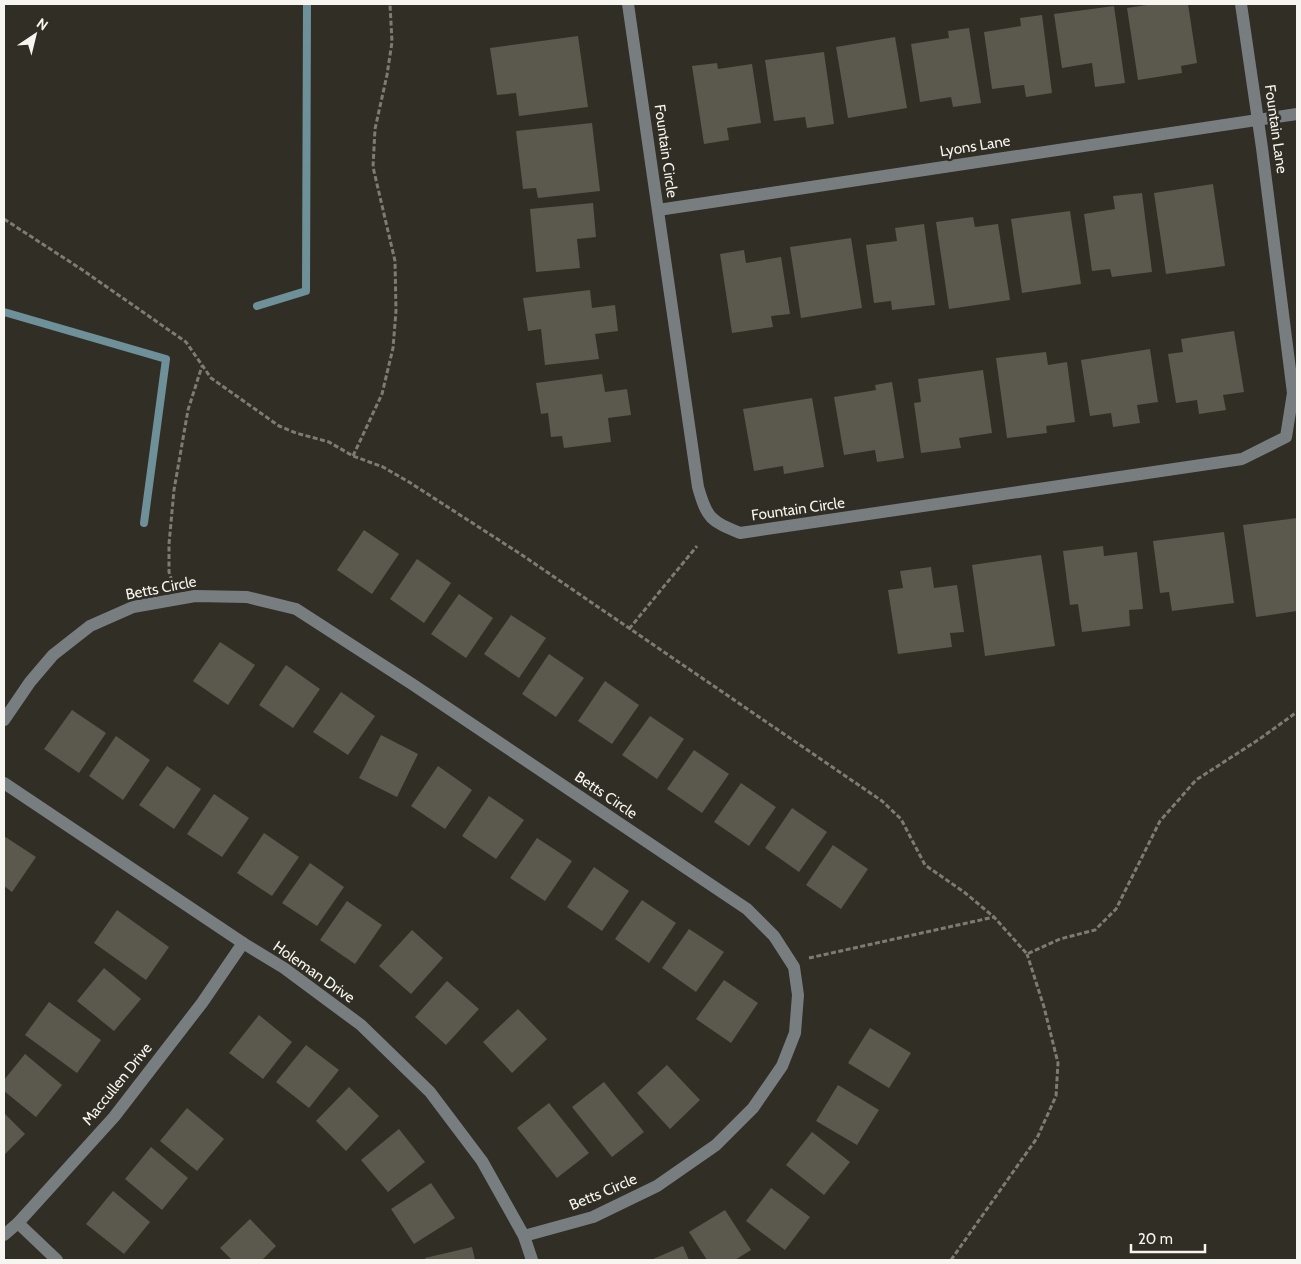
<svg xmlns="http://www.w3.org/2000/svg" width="1301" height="1264" font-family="Cabin,sans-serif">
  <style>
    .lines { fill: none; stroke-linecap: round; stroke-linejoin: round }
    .stream { stroke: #6e9099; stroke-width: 8 }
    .building { fill: #5b584e }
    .path { stroke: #7d7b73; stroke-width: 3; stroke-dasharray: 5 2.5; stroke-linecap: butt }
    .minor { stroke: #787e80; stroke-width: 12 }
    .labels { text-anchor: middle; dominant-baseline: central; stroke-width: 5; stroke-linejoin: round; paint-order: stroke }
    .street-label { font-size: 15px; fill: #f6f5ef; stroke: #312e25 }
  </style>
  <rect width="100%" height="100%" fill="#312e25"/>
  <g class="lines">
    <!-- stream -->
    <g class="stream">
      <path d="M257,306L306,291L307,4"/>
      <path d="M4,312L166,359L144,523"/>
    </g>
  </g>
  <!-- building -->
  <g class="building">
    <path d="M1153,4H1188L1197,63L1181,66L1182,73L1138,80L1127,8Z"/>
    <path d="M1114,6L1125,83L1095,87L1092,63L1062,68L1054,14Z"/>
    <path d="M1042,15L1052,93L1026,97L1024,85L992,89L984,32L1021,26L1020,18Z"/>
    <path d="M969,28L981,103L953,107L951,97L920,102L911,44L949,38L948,31Z"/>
    <path d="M578,36L588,107L519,116L516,93L497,95L490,48Z"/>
    <path d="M895,37L907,108L848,118L836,47Z"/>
    <path d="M824,52L834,124L807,128L805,117L774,121L765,60Z"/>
    <path d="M717,63L718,69L752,64L761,123L727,128L729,140L704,144L692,66Z"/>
    <path d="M592,123L600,191L538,198L536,188L523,189L516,131Z"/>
    <path d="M1213,184L1225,266L1166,274L1154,193Z"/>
    <path d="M1142,193L1152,272L1112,277L1110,269L1092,271L1084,214L1115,209L1113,196Z"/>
    <path d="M593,203L596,237L577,239L580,268L536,272L530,209Z"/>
    <path d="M1070,211L1081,284L1022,293L1011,219Z"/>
    <path d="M973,217L975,227L998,224L1010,300L949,309L936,222Z"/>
    <path d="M924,224L935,305L892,310L891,301L874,303L866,245L897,241L895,228Z"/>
    <path d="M851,238L862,308L801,318L790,247Z"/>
    <path d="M744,250L746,263L781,257L790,314L771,316L773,327L732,333L720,254Z"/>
    <path d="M590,290L592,308L615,305L618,331L595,334L599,359L545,365L541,329L528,331L523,298Z"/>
    <path d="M1234,331L1244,392L1223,395L1226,410L1199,414L1197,400L1176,403L1168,354L1183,352L1181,339Z"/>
    <path d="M1150,349L1158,402L1137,405L1140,423L1113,427L1111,413L1090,416L1081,360Z"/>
    <path d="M1046,352L1048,365L1067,362L1075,422L1046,426L1047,433L1007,438L996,358Z"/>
    <path d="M983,370L992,433L959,438L961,448L921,453L914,403L921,402L918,379Z"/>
    <path d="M602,374L605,392L627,389L631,415L608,418L611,442L564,448L562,436L551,437L548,413L541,414L536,383Z"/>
    <path d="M892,382L904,458L877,462L875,450L844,455L834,397L876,390L875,385Z"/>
    <path d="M812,398L824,467L784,474L783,466L754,471L743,409Z"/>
    <path d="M1297,518V611L1256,617L1243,525Z"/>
    <path d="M364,530L399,554L372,594L337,570Z"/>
    <path d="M1224,532L1234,603L1172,611L1169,592L1160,593L1153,541Z"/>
    <path d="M1103,546L1104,556L1137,552L1143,609L1129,610L1130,626L1082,632L1078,604L1070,605L1063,551Z"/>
    <path d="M1041,555L1055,646L985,656L972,565Z"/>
    <path d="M417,559L451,583L424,623L390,599Z"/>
    <path d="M931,567L934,588L957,585L964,632L950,633L952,647L898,654L888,590L903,588L900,571Z"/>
    <path d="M459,594L493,618L466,658L431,634Z"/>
    <path d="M511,615L546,638L519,678L484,654Z"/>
    <path d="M220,642L255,665L228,705L193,681Z"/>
    <path d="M549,654L584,678L556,717L522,694Z"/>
    <path d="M286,665L320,689L293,728L259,705Z"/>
    <path d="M605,681L639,705L612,744L578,721Z"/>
    <path d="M341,692L375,716L348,755L313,732Z"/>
    <path d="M72,710L106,733L79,773L44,749Z"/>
    <path d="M650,716L684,739L657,779L622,755Z"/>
    <path d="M381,735L418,754L397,797L359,778Z"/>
    <path d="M116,736L150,760L123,800L89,776Z"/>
    <path d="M694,750L729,774L702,813L667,789Z"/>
    <path d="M167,766L201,789L174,829L139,805Z"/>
    <path d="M438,766L472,790L445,829L411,806Z"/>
    <path d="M741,783L776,807L749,846L714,822Z"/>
    <path d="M214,794L249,818L222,857L187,834Z"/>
    <path d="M489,796L524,820L496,859L462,836Z"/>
    <path d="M792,808L827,832L799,872L765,848Z"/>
    <path d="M264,833L299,857L272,896L237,873Z"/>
    <path d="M4,836L36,857L12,892L4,886Z"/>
    <path d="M537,838L572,861L545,901L510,878Z"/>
    <path d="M833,845L868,869L841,909L806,885Z"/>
    <path d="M310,863L344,887L317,926L282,903Z"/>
    <path d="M594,867L629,891L602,931L567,907Z"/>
    <path d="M642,900L676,923L649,963L615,939Z"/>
    <path d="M347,901L382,925L355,964L320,940Z"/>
    <path d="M117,910L169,947L146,980L94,943Z"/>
    <path d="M689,929L724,952L696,992L662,968Z"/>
    <path d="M412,930L443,958L411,994L379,966Z"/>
    <path d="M104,968L141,999L114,1031L77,1001Z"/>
    <path d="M724,980L758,1003L731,1043L696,1019Z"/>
    <path d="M447,981L479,1009L446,1045L415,1017Z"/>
    <path d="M49,1002L101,1040L77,1073L25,1035Z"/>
    <path d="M518,1009L547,1039L512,1073L483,1042Z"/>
    <path d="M259,1015L292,1042L263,1079L229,1053Z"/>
    <path d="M870,1028L911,1053L889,1088L848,1063Z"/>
    <path d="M306,1045L339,1070L309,1108L276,1082Z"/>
    <path d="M25,1054L62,1085L36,1117L4,1091V1080Z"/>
    <path d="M667,1065L700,1100L670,1129L637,1093Z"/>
    <path d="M604,1082L644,1132L612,1157L572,1107Z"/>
    <path d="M838,1085L879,1110L857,1145L816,1121Z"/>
    <path d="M349,1087L379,1116L346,1151L316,1121Z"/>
    <path d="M549,1103L589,1153L557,1178L517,1128Z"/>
    <path d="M187,1108L224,1139L197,1171L160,1141Z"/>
    <path d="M4,1113L25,1134L4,1155Z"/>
    <path d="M399,1129L425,1162L388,1192L361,1160Z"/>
    <path d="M812,1132L850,1162L824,1195L786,1165Z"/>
    <path d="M151,1147L188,1178L162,1210L125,1179Z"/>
    <path d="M431,1183L455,1218L414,1244L391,1209Z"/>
    <path d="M771,1188L810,1217L785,1250L746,1221Z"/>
    <path d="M113,1191L150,1222L124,1254L86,1224Z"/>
    <path d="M725,1210L751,1250L735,1260H707L689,1232Z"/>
    <path d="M250,1219L276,1246L262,1260H232L220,1248Z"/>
    <path d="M683,1246L689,1260H651Z"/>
    <path d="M472,1247L475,1260H426L425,1258Z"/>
  </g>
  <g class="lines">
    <!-- path -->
    <g class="path">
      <path d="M4,219L81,269L186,342L211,378L279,426L296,433L329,442L353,456L383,467L409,482L522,555L882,801L901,819L925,865L964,892L994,917L1027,954L1060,939L1095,930L1116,909L1160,821L1196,780L1258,740L1297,712"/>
      <path d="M353,456L382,394L393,348L396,311L395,261L373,167L375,129L387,75L392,42L390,4"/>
      <path d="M172,581L169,572V544L174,490L188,410L202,366"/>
      <path d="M629,629L697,546"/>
      <path d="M809,958L994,917"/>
      <path d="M951,1260L1037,1138L1056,1096L1058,1063L1044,1007L1027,954"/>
    </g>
    <!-- minor -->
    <g class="minor">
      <path d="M628,4L698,487C707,519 711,521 740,533L1242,459L1286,437L1293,393L1262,148L1241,4"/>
      <path d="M658,210L1297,114"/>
      <path d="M4,720L30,682L53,655L90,626L133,607L195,596L247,597L296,609L412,684L747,909L774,936L794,967L798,995L795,1033L782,1066L753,1108L716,1145L657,1186L593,1217L524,1236"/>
      <path d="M4,783L243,943L284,968L361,1025L430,1092L482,1161L524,1236L532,1260"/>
      <path d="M18,1223L57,1260"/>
      <path d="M4,1235L18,1223L114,1117L202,1003L243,943"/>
    </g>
  </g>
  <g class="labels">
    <!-- street labels -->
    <g class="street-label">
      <text transform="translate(1276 129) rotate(82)">Fountain Lane</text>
      <text transform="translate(975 146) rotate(-9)">Lyons Lane</text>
      <text transform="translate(666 151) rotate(82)">Fountain Circle</text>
      <text transform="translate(798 509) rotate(-8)">Fountain Circle</text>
      <text transform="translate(161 588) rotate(-11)">Betts Circle</text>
      <text transform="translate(606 795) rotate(34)">Betts Circle</text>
      <text transform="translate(314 972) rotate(35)">Holeman Drive</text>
      <text transform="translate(117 1084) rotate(-51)">Maccullen Drive</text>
      <text transform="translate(603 1192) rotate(-23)">Betts Circle</text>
    </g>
  </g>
  <!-- border -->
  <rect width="1301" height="1264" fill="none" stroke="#f6f5ef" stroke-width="10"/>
  <!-- north arrow -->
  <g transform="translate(35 35) rotate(35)" stroke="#312e25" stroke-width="4" paint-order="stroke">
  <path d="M0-4L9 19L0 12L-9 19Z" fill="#f6f5ef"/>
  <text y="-8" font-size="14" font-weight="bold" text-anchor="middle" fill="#f6f5ef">N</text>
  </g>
  <!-- scale -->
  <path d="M1131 1244v8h74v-8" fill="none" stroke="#f6f5ef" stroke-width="2.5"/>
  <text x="1138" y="1244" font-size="15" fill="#f6f5ef" stroke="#312e25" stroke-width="4" paint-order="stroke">20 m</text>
</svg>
